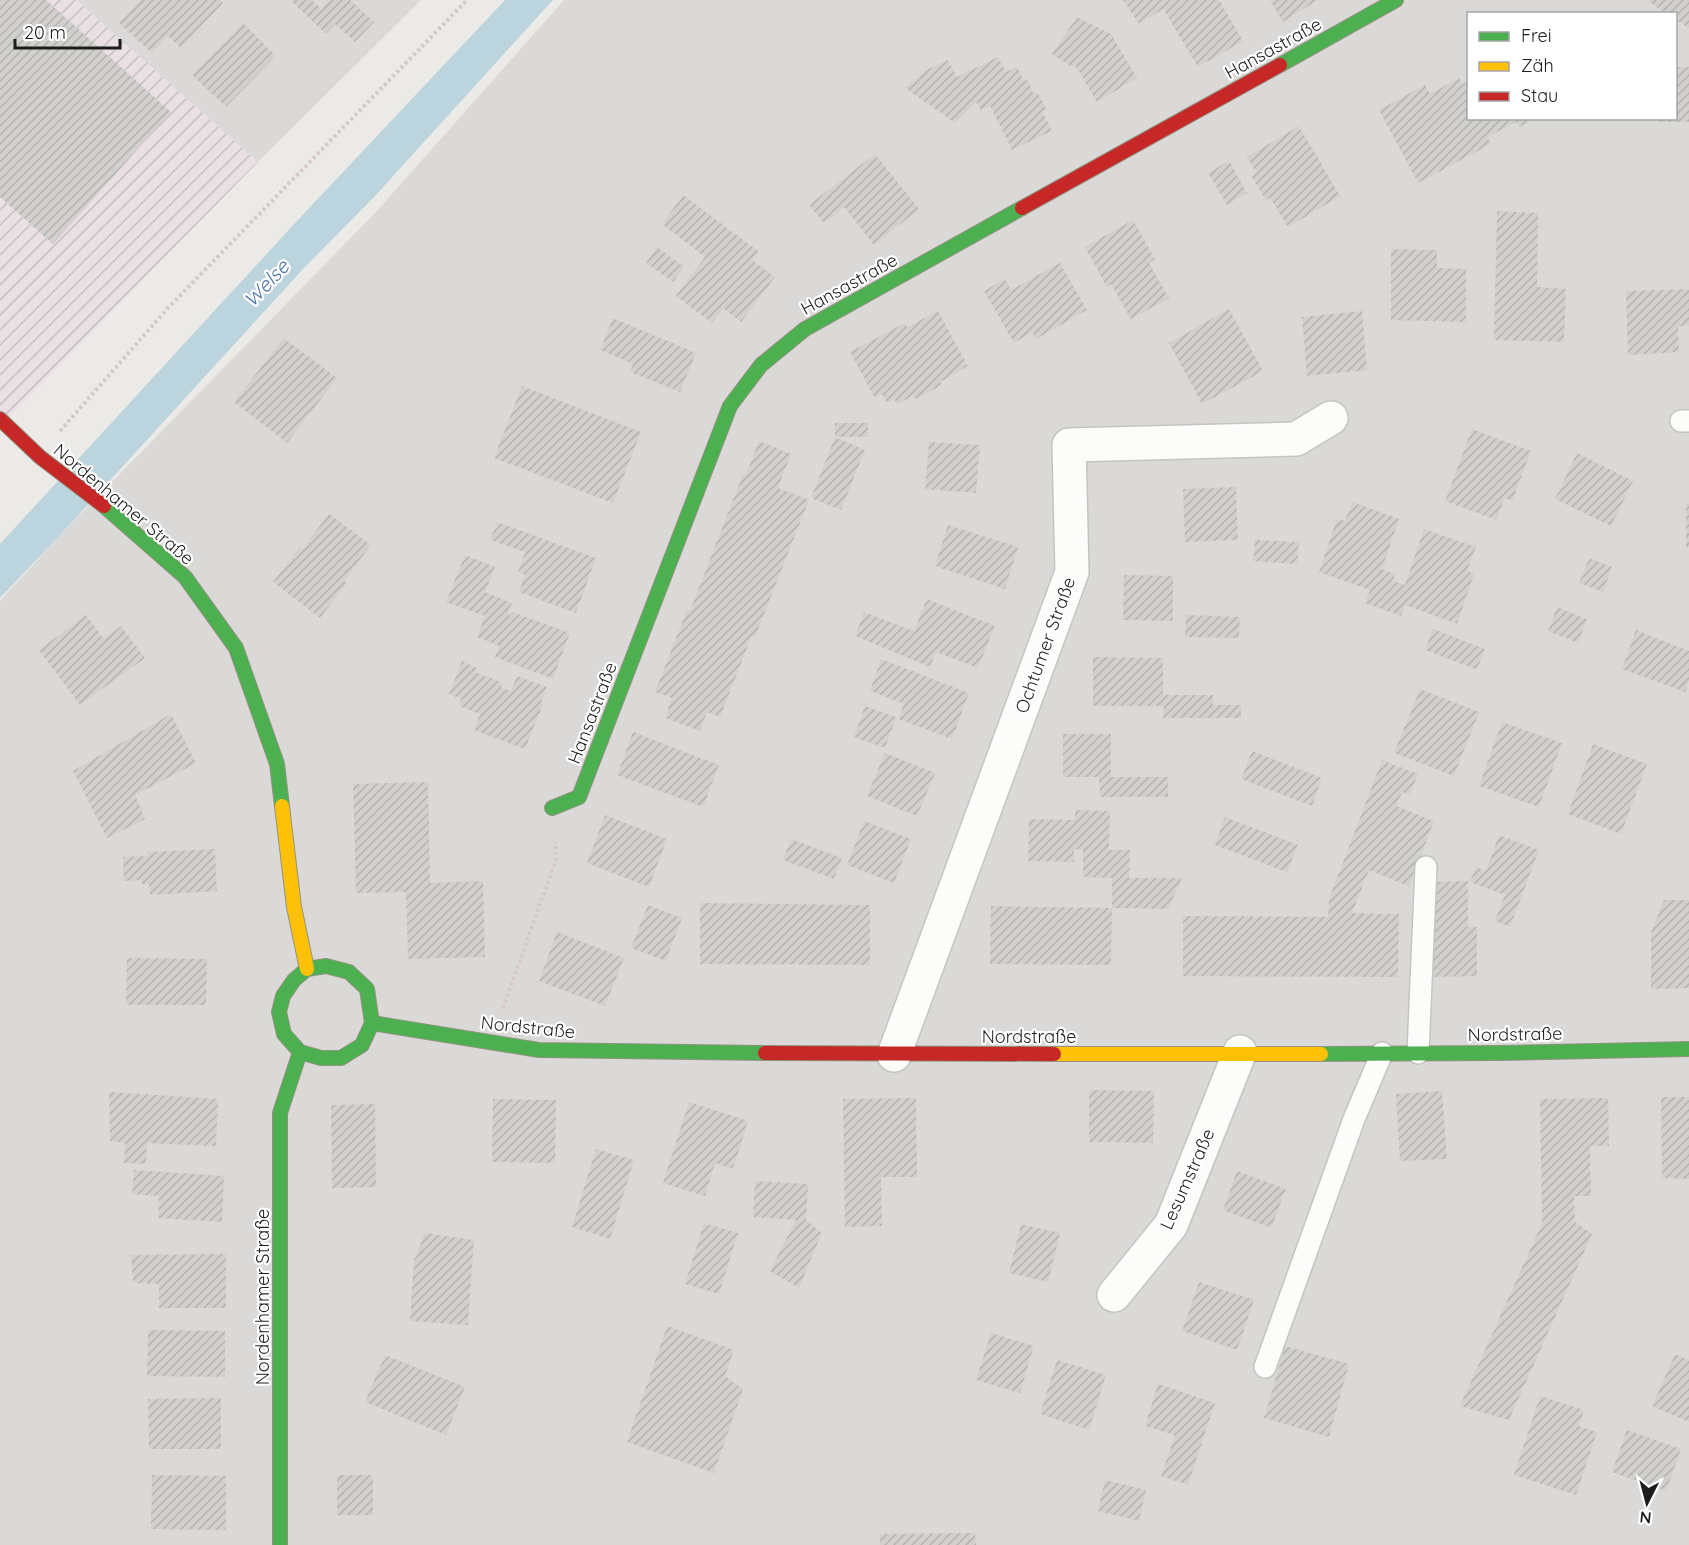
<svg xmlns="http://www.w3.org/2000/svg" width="1689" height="1545" font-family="Quicksand,sans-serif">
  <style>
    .residential { fill: #dbd9d7; fill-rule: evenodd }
    .industrial { fill: url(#industrial-furrows) }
    .water { fill: #bcd4dd }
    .building { fill: url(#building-hatch) }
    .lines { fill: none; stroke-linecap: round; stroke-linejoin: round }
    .lane-casing { stroke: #c4c4c2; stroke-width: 24 }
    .street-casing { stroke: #c4c4c2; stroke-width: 36 }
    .fast-casing { stroke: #929480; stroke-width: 16 }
    .slow-casing { stroke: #929480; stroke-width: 16 }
    .jam-casing { stroke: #929480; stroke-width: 16 }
    .path { stroke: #d5c9c6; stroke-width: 4; stroke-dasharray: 3 3; stroke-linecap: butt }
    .lane { stroke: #fcfcfb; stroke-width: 21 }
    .street { stroke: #fcfcfb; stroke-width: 33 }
    .fast { stroke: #4caf50; stroke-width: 14 }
    .slow { stroke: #ffc107; stroke-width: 14 }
    .jam { stroke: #c62828; stroke-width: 14 }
    .labels { text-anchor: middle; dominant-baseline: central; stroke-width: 4.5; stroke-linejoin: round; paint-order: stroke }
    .street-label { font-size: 18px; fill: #1d1d1d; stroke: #fff }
    .water-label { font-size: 20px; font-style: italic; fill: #5076a7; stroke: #fff }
  </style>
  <defs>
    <pattern id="industrial-furrows" width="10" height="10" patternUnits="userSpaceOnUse" patternTransform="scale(1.5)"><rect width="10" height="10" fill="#e9dfe4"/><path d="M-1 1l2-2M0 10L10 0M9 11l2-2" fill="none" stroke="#c7bfc3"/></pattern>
    <pattern id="building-hatch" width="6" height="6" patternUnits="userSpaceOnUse" patternTransform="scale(1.5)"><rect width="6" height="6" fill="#d2d0cd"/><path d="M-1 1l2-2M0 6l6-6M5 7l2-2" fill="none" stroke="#b4b2b0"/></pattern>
  </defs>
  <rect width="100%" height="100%" fill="#eceae6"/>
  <!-- residential -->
  <g class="residential">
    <path d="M76,0H421L258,162Z"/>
    <path d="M564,0H1689V1545H0V601L62,533L376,212ZM1468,14H1676V118H1468Z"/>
  </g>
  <!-- industrial -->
  <path class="industrial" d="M0,0H76L258,162L0,426Z"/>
  <!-- water -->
  <path class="water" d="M505,0H553L375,196L303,269L62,533L0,598V544L296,222Z"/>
  <!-- building -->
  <g class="building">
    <path d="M0,0H46L171,112L53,244L0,197Z"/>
    <path d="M141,0H220L223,3L181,48L168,36L152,53L119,23Z"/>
    <path d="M290,0H312L321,9L329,0H350L374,22L355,42L335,24L326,34Z"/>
    <path d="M1123,0H1219L1243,41L1198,67L1163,9L1139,24Z"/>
    <path d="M1270,0H1318L1283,22Z"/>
    <path d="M1647,0H1689V28L1676,20V14H1666Z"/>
    <path d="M1077,17L1111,34L1137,78L1097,102L1075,65L1072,67L1052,54Z"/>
    <path d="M243,23L276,56L226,107L192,75Z"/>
    <path d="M998,57L1006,72L1017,67L1024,81L1027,79L1034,95L1038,93L1046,109L1042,111L1052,131L1012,150L990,106L981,110L976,102L955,123L905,88L926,70L948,60L957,77Z"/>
    <path d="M1676,67H1689V122H1659V118H1676Z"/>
    <path d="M1459,78L1463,84L1468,81V118H1536L1519,127L1516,122L1487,137L1491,144L1418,183L1379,110L1425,85L1430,94Z"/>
    <path d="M1299,126L1340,196L1288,227L1270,198L1266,200L1251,176L1256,173L1247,157Z"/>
    <path d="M875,154L919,209L874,245L844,207L824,223L809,205Z"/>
    <path d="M1229,161L1247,193L1227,205L1208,173Z"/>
    <path d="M683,195L758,251L752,260L775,277L741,322L723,308L712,323L676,296L705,257L662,224Z"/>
    <path d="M1497,211L1538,213L1537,287L1566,289L1564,342L1494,340Z"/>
    <path d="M1133,220L1155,259L1149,263L1169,298L1131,319L1111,284L1107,287L1085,247Z"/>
    <path d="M657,247L684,267L673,282L646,263Z"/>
    <path d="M1391,249L1437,250V268L1466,269V322L1391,320Z"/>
    <path d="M1060,263L1087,310L1036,339L1032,332L1014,343L984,291L1005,279L1011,290Z"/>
    <path d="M1689,289V326H1678L1679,352L1628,355L1626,291Z"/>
    <path d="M1229,309L1263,371L1202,404L1169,343Z"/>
    <path d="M938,311L968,366L940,382L942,385L916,399L913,396L897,404L894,399L887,403L882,394L875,398L850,352L905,323L907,327Z"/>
    <path d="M1362,311L1367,370L1307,376L1302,317Z"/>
    <path d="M613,318L696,353L680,392L630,372L633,364L600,350Z"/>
    <path d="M284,338L337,378L287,443L234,402Z"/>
    <path d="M522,386L641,432L613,503L494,458Z"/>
    <rect x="835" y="423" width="33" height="14"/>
    <path d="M1472,429L1531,451L1512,501L1505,498L1496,520L1445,501Z"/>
    <path d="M835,437L865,450L841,510L811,498Z"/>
    <path d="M759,441L791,454L778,488L809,500L755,637L752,635L720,717L707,712L700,731L665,718L672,698L655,692L687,610L690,611L743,474L746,475Z"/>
    <path d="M929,442L980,445L976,493L925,489Z"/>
    <path d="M1577,453L1633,481L1611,526L1555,499Z"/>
    <path d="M1236,487L1238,540L1185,542L1183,489Z"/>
    <path d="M1352,502L1399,519L1382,569L1395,574L1393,581L1405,585L1424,529L1476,547L1467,571L1474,574L1457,624L1405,605L1401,616L1365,603L1370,590L1319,572L1337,519L1345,521Z"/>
    <rect x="1686" y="504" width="3" height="43"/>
    <path d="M329,514L371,545L344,581L347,583L320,618L273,582L300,547L302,549Z"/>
    <path d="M497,522L596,558L576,613L519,592L525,575L518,572L525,552L490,540Z"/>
    <path d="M948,525L1018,547L1005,589L935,566Z"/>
    <path d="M1255,540L1299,542L1297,564L1253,561Z"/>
    <path d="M465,555L495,567L485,592L512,603L508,614L511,616L512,612L570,633L553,679L495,657L499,646L477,637L485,616L446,602Z"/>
    <path d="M1589,558L1612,567L1603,592L1579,583Z"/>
    <path d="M1124,575L1173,576V621L1123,620Z"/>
    <path d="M927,599L995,626L978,668L936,652L930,667L855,636L864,612L914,631Z"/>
    <path d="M1557,607L1587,619L1578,643L1548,631Z"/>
    <path d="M86,615L104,639L121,626L145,658L80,705L39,650Z"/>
    <path d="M1186,615L1240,617L1239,638L1185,637Z"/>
    <path d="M1433,629L1485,649L1477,670L1425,650Z"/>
    <path d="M1636,630L1689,651V680L1685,692L1622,669Z"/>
    <path d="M1093,657L1163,658V695H1213V705H1241V718H1163L1164,706H1093Z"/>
    <path d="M881,659L969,693L952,739L898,719L904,704L870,691Z"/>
    <path d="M462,661L477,668L475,672L503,683L501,688L511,691L517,676L547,687L541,703L543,704L525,749L474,730L480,714L459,706L461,699L449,694Z"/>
    <path d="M1420,689L1479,712L1454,776L1394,753Z"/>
    <path d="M865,706L896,717L885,748L854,737Z"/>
    <path d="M171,714L196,763L135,795L145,819L107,838L73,771Z"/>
    <path d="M1502,722L1562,743L1539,807L1479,786Z"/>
    <path d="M633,732L719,765L703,807L617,775Z"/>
    <path d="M1063,734H1111V777H1168V797H1100L1099,777H1063Z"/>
    <path d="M1593,744L1647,764L1621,834L1568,814Z"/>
    <path d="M1252,751L1322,778L1312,806L1241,779Z"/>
    <path d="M885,753L935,773L917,816L867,796Z"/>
    <path d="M1382,760L1418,774L1410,795L1402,792L1396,806L1434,821L1409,886L1369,870L1352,913L1399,914L1398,977L1183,976V916L1328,917L1329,899Z"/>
    <path d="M428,782L430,883L483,881L485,957L408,959L406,892L356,893L353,784Z"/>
    <path d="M1075,810L1110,811L1109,850H1130L1129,878H1182L1168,909L1112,908V878L1083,877V850L1074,849V862L1028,861L1029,819L1075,820Z"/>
    <path d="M605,815L667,839L649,887L587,863Z"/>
    <path d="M1225,817L1298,845L1287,872L1215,845Z"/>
    <path d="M864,821L911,839L894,883L847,865Z"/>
    <path d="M1499,835L1539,850L1510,927L1495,921L1505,895L1470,882L1476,867L1486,871Z"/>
    <path d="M791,839L842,858L834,879L783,860Z"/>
    <path d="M215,849L217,891L150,895L149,884H142V880L124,881L123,857L148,856L147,852Z"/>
    <path d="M1468,881V927H1477V976L1432,977L1431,882Z"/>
    <path d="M1664,900H1689V988L1651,989V932Z"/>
    <path d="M700,903L870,905V965L700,964Z"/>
    <path d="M648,905L682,918L666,961L631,948Z"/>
    <path d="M991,906L1112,908L1111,965L990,964Z"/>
    <path d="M557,932L624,958L605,1006L539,981Z"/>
    <path d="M127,958L207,959L206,1005H126Z"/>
    <path d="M1089,1090L1154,1091L1153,1143L1089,1142Z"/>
    <path d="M1442,1091L1447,1159L1400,1161L1396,1094Z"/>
    <path d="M109,1092L218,1099L216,1146L147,1143L146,1164L124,1163L125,1143L110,1141Z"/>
    <path d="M1661,1097H1689V1179L1662,1178Z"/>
    <path d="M916,1098L917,1177H881L882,1226L845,1227L843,1099Z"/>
    <path d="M1608,1098L1609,1146H1590L1591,1196H1574L1575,1222L1592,1234L1509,1420L1460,1406L1542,1223L1540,1099Z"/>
    <path d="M493,1099L556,1100L555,1163L492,1162Z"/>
    <path d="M689,1102L748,1121L733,1169L715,1163L705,1196L663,1183Z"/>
    <path d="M375,1104L376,1187L332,1188L331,1105Z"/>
    <path d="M596,1149L634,1160L610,1239L572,1227Z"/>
    <path d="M134,1170L224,1176L222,1222L158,1218L159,1196L132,1194Z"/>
    <path d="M1237,1171L1286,1189L1271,1228L1223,1210Z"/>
    <path d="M755,1181L808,1184L806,1220L822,1233L799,1288L770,1271L796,1220L753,1217Z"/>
    <path d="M704,1223L738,1233L719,1294L685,1284Z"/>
    <path d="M1021,1224L1060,1233L1048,1282L1009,1273Z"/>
    <path d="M425,1233L474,1240L468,1325L410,1321L414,1261Z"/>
    <path d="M226,1254V1308H159V1284L133,1283L131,1255Z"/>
    <path d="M1199,1282L1254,1300L1237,1350L1182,1331Z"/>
    <path d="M667,1326L734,1350L725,1376L743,1389L714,1473L627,1442Z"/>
    <path d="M148,1330L225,1331V1377L147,1376Z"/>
    <path d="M991,1333L1034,1346L1020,1393L976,1380Z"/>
    <path d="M1285,1346L1349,1364L1329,1437L1264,1418Z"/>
    <path d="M1675,1354L1689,1360V1422L1652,1406Z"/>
    <path d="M385,1355L465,1387L446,1435L365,1402Z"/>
    <path d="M1057,1360L1106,1375L1089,1430L1040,1414Z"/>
    <path d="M1158,1384L1215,1403L1188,1485L1161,1476L1175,1435L1145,1426Z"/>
    <path d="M1540,1396L1584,1410L1579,1426L1597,1432L1576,1495L1514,1475Z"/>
    <path d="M221,1398V1449H149L148,1399Z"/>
    <path d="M1627,1430L1681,1449L1666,1491L1612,1472Z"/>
    <path d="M152,1475L226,1476V1530L151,1529Z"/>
    <rect x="337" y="1475" width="36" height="40"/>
    <path d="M1105,1480L1146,1490L1139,1521L1098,1511Z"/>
    <path d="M975,1533L976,1545H880V1534Z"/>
  </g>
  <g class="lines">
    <defs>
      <g id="lane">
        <path d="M1681,421H1689"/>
        <path d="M1418,1053L1426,867"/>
        <path d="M1265,1367L1354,1119L1382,1053"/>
      </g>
      <g id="street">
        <path d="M894,1055L1072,572L1069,445L1296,439L1331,418"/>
        <path d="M1114,1295L1171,1225L1240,1052"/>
      </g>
      <g id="fast">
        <path d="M1280,65L1396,0"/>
        <path d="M104,506L185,577L236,648L277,764L282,806"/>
        <path d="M552,808L579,797L730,406L761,365L805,329L1022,208"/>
        <path d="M326,966L349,972L367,989L372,1023L362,1045L341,1058H321L300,1052L284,1034L279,1012L283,996L294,980L307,969Z"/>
        <path d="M372,1023L539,1050L765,1053"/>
        <path d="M1321,1054L1499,1053L1689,1049"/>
        <path d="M280,1545V1113L300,1052"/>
      </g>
      <g id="slow">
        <path d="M282,806L294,907L307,969"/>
        <path d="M1054,1054H1321"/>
      </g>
      <g id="jam">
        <path d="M1022,208L1280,65"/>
        <path d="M0,419L40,457L104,506"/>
        <path d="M765,1053L1054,1054"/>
      </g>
    </defs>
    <!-- lane casing -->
    <use href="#lane" class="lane-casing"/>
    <!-- street casing -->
    <use href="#street" class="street-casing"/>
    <!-- fast casing -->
    <use href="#fast" class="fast-casing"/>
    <!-- slow casing -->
    <use href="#slow" class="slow-casing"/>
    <!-- jam casing -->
    <use href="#jam" class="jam-casing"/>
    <!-- path -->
    <g class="path">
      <path d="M60,431L167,309L467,0"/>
      <path d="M503,1008L556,859L555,842"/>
    </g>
    <!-- lane -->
    <use href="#lane" class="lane"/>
    <!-- street -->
    <use href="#street" class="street"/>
    <!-- fast -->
    <use href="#fast" class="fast"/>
    <!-- slow -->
    <use href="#slow" class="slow"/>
    <!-- jam -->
    <use href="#jam" class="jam"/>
  </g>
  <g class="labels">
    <!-- street labels -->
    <g class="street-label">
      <text transform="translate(1273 48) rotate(-29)">Hansastraße</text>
      <text transform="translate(849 284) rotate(-29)">Hansastraße</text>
      <text transform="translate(124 504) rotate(40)">Nordenhamer Straße</text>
      <text transform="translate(1045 645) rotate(-70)">Ochtumer Straße</text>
      <text transform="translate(592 713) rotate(-69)">Hansastraße</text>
      <text transform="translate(528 1027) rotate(6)">Nordstraße</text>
      <text transform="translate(1515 1034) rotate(-1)">Nordstraße</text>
      <text x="1029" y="1036">Nordstraße</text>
      <text transform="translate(1187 1179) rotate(-66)">Lesumstraße</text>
      <text transform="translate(262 1297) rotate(-90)">Nordenhamer Straße</text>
    </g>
    <!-- water labels -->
    <g class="water-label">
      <text transform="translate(266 283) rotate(-47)">Welse</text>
    </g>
  </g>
  <!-- legend -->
  <rect x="1467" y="12" width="210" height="108" fill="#ffffff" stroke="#a5a5a5" stroke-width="1.5"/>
  <rect x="1479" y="32" width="30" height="9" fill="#4caf50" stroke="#a5a5a5" stroke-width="1.5"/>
  <text x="1521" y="42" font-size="18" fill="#1d1d1d">Frei</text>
  <rect x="1479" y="62" width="30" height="9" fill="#ffc107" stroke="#a5a5a5" stroke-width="1.5"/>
  <text x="1521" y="72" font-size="18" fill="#1d1d1d">Zäh</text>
  <rect x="1479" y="92" width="30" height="9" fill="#c62828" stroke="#a5a5a5" stroke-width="1.5"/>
  <text x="1521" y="102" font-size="18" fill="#1d1d1d">Stau</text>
  <!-- north arrow -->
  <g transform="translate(1647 1503) rotate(186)" stroke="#ffffff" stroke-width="4.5" paint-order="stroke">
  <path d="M0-4.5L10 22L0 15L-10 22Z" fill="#1d1d1d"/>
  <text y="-9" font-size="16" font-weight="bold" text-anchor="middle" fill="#1d1d1d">N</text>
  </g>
  <!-- scale -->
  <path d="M15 39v9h105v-9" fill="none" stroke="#1d1d1d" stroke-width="3"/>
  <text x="24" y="39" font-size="18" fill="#1d1d1d" stroke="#ffffff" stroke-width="4.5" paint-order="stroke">20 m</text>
</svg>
